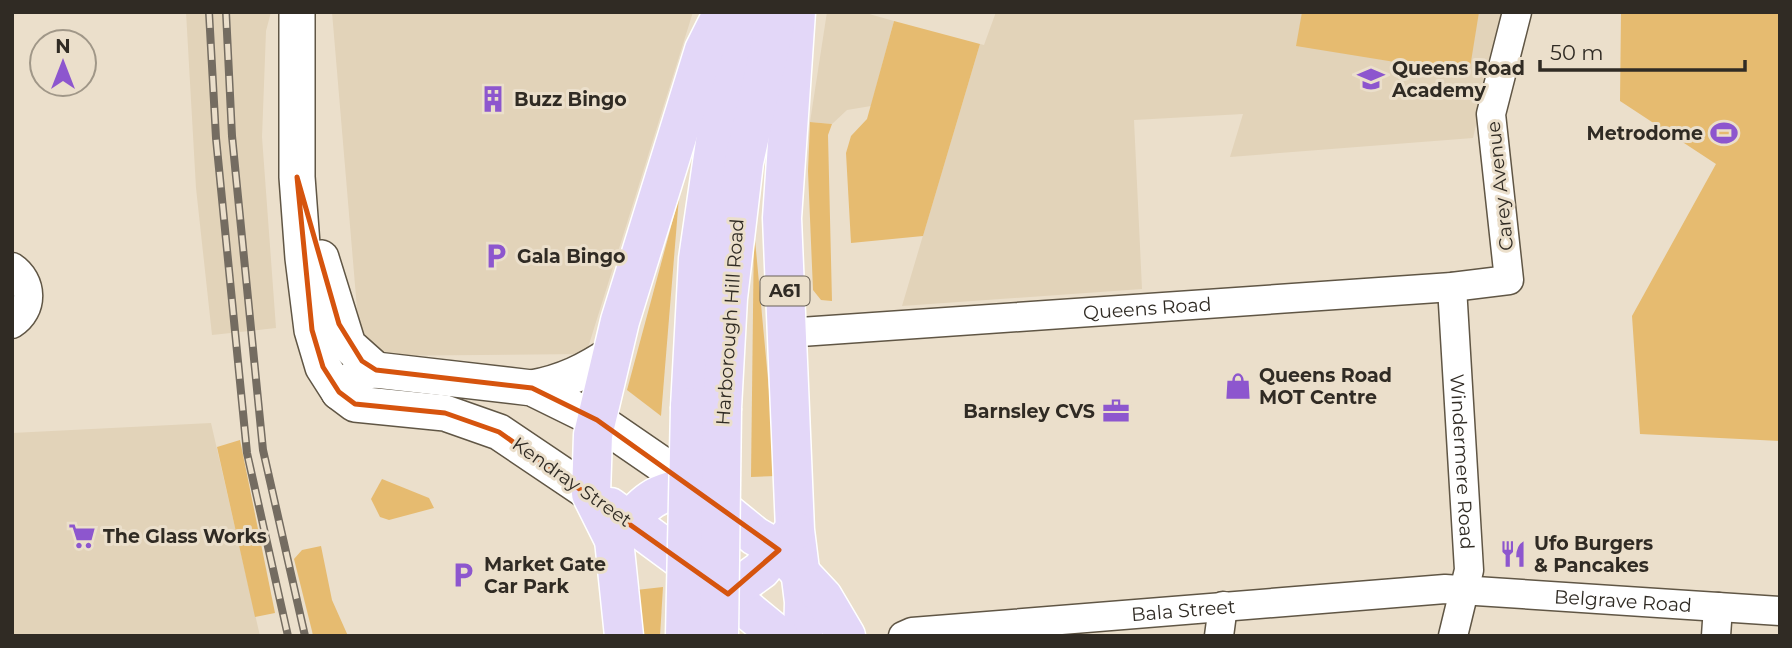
<svg xmlns="http://www.w3.org/2000/svg" width="1792" height="648" font-family="Montserrat,sans-serif">
  <style>
    .built { fill: #e2d3b9 }
    .green { fill: #e6bb70 }
    .lines { fill: none; stroke-linecap: round; stroke-linejoin: round }
    .minor-casing { stroke: #605645; stroke-width: 31 }
    .tertiary-casing { stroke: #605645; stroke-width: 38 }
    .trunk-casing { stroke: #fff; stroke-width: 41 }
    .minor { stroke: #fff; stroke-width: 28 }
    .tertiary { stroke: #fff; stroke-width: 35 }
    .trunk { stroke: #e3d7f8; stroke-width: 38 }
    .rail-casing { stroke: #746c61; stroke-width: 8 }
    .rail { stroke: #ebdfcb; stroke-width: 5; stroke-dasharray: 16; stroke-linecap: butt }
    .trunk-bridge-casing { stroke: #fff; stroke-width: 41; stroke-linecap: butt }
    .trunk-bridge { stroke: #e3d7f8; stroke-width: 38 }
    .marked { fill: none; stroke: #d6540e; stroke-width: 5; stroke-linejoin: round }
    .labels { text-anchor: middle; dominant-baseline: central; stroke-width: 6; stroke-linejoin: round; paint-order: stroke }
    .shield { fill: #ebdfcb; stroke: #686156; stroke-width: 2 }
    .shield-label { font-size: 18px; font-weight: bold; fill: #302b24 }
    .poi-label { font-size: 19px; font-weight: bold; fill: #302b24; stroke: #ebdfcb; text-anchor: start }
    .street-label { font-size: 19px; fill: #302b24; stroke: #ebdfcb }
  </style>
  <rect width="100%" height="100%" fill="#ebdfcb"/>
  <!-- built -->
  <g class="built">
    <path d="M186,12H271L266,31L262,137L276,328L212,335L196,188Z"/>
    <path d="M332,12H693L586,354L361,356Z"/>
    <path d="M827,12H862L894,21L871,106L847,110L832,124L810,122Z"/>
    <path d="M996,12H1503L1473,138L1230,157L1243,114L1134,120L1142,289L902,306L980,44L984,45Z"/>
    <path d="M211,423L260,636H12V433Z"/>
  </g>
  <!-- green -->
  <g class="green">
    <path d="M1302,12H1479L1469,74L1296,46Z"/>
    <path d="M1621,12H1780V441L1640,434L1632,316L1716,164L1620,101Z"/>
    <path d="M894,21L980,44L923,236L851,243L846,153L851,136L867,119Z"/>
    <path d="M810,122L832,124L828,135L832,301L821,300L813,290L808,171Z"/>
    <path d="M679,197L661,416L627,390Z"/>
    <path d="M754,229L777,476L751,477Z"/>
    <path d="M240,440L275,613L255,617L217,447Z"/>
    <path d="M382,479L429,498L434,508L389,520L380,517L371,499Z"/>
    <path d="M321,546L332,600L348,636H313L312,631L294,559L302,550Z"/>
    <path d="M663,587L660,636H638L636,590Z"/>
  </g>
  <g class="lines">
    <defs>
      <g id="minor">
        <path d="M12,267C33,281 34,310 12,324"/>
        <path id="s1" d="M1452,287L1469,570L1453,636"/>
        <path id="s2" d="M786,333L1452,287L1509,280L1491,114L1517,12"/>
        <path id="s3" d="M903,636L912,632L1445,589L1780,611"/>
        <path d="M1219,636L1223,606"/>
        <path d="M1716,636L1718,607"/>
      </g>
      <g id="tertiary">
        <path d="M297,12V177L303,258L312,330L323,367L339,392L355,404L445,413L499,432L591,494"/>
        <path d="M321,258L348,345L376,370"/>
        <path d="M532,388C564,382 586,371 613,353"/>
        <path d="M339,392L361,372L376,370L532,388L597,420L696,488"/>
      </g>
      <g id="trunk">
        <path d="M796,12L782,218L795,530L804,602L803,636"/>
        <path d="M690,407L698,259L719,115L741,12"/>
        <path d="M722,408L728,298L744,162L777,14"/>
        <path d="M610,507L728,594L779,636"/>
        <path d="M614,540C641,507 651,489 696,488L755,536L779,550L823,597L846,636"/>
        <path d="M728,594L761,570L794,530"/>
        <path d="M624,636L614,540L591,494L593,435L620,321L704,50L723,12"/>
      </g>
    </defs>
    <!-- minor casing -->
    <use href="#minor" class="minor-casing"/>
    <!-- tertiary casing -->
    <use href="#tertiary" class="tertiary-casing"/>
    <!-- trunk casing -->
    <use href="#trunk" class="trunk-casing"/>
    <!-- minor -->
    <use href="#minor" class="minor"/>
    <!-- tertiary -->
    <use href="#tertiary" class="tertiary"/>
    <!-- trunk -->
    <use href="#trunk" class="trunk"/>
    <defs>
      <g id="rail">
        <path d="M209,12L216,138L247,453L288,636"/>
        <path d="M226,12L232,136L263,450L305,636"/>
      </g>
    </defs>
    <!-- rail casing -->
    <use href="#rail" class="rail-casing"/>
    <!-- rail -->
    <use href="#rail" class="rail"/>
    <defs>
      <g id="trunk-bridge">
        <path d="M685,636L690,407"/>
        <path d="M719,636L722,408"/>
      </g>
    </defs>
    <!-- trunk-bridge casing -->
    <use href="#trunk-bridge" class="trunk-bridge-casing"/>
    <!-- trunk-bridge -->
    <use href="#trunk-bridge" class="trunk-bridge"/>
  </g>
  <!-- marked area -->
  <path class="marked" d="M297,177L339,324L362,361L376,370L532,388L597,420L779,550L728,594L499,432L445,413L355,404L339,392L323,367L312,330Z"/>
  <!-- icons -->
  <defs>
    <symbol id="school-bare" viewBox="-9 -9 18 18"><path d="M0-5L7-2L0 1L-7-2ZM-4 1L0 2.5L4 1V4Q0 6-4 4Z" fill="#8d56ce" stroke="#ebdfcb" stroke-width="2.5" paint-order="stroke"/></symbol>
    <symbol id="building-bare" viewBox="-9 -9 18 18"><path d="M-4-6H4V6H1V3H-1V6H-4ZM-2.5-4.3h1.7v1.8h-1.7ZM.8-4.3h1.7v1.8H.8ZM-2.5-1h1.7V.8h-1.7ZM.8-1h1.7V.8H.8Z" fill="#8d56ce" stroke="#ebdfcb" stroke-width="2.5" paint-order="stroke"/></symbol>
    <symbol id="stadium-bare" viewBox="-9 -9 18 18"><path d="M0-5a6.5 5 0 1 0 0 10a6.5 5 0 1 0 0-10ZM-3.5-1.8h7v3.6h-7Z" fill="#8d56ce" stroke="#ebdfcb" stroke-width="2.5" paint-order="stroke"/></symbol>
    <symbol id="parking-bare" viewBox="-9 -9 18 18"><path d="M-3.5-5.5H1a3.5 3.5 0 0 1 0 7H-1V5.5H-3.5ZM-1-3.4V-.6H.8a1.4 1.4 0 0 0 0-2.8Z" fill="#8d56ce" stroke="#ebdfcb" stroke-width="2.5" paint-order="stroke"/></symbol>
    <symbol id="shop-bare" viewBox="-9 -9 18 18"><path d="M-5-2.5h2.3a2.7 3.5 0 0 1 5.4 0H5L5.5 6h-11ZM-1.5-2.5h3a1.5 2.3 0 0 0-3 0Z" fill="#8d56ce" stroke="#ebdfcb" stroke-width="2.5" paint-order="stroke"/></symbol>
    <symbol id="office-bare" viewBox="-9 -9 18 18"><path d="M-6-3h4V-5.5h4V-3h4V5H-6ZM-1-4.5V-3h2v-1.5ZM-6 0V1H6V0Z" fill="#8d56ce" stroke="#ebdfcb" stroke-width="2.5" paint-order="stroke"/></symbol>
    <symbol id="supermarket-bare" viewBox="-9 -9 18 18"><path d="M-6-5.5h2.5l.6 2H6L4.5 2H-2.5L-4.4-4H-6ZM-1.5 3.2a1.3 1.3 0 1 0 .1 0ZM3 3.2a1.3 1.3 0 1 0 .1 0Z" fill="#8d56ce" stroke="#ebdfcb" stroke-width="2.5" paint-order="stroke"/></symbol>
    <symbol id="restaurant-bare" viewBox="-9 -9 18 18"><path d="M-5-6h1v4h1v-4h1v4h1v-4h1v5L-1.5 .5V6h-2V.5L-5-1ZM5-6V6H3V1.5H1.5Q1.5-4 5-6Z" fill="#8d56ce" stroke="#ebdfcb" stroke-width="2.5" paint-order="stroke"/></symbol>
  </defs>
  <g fill-rule="evenodd">
    <use href="#school-bare" x="1352" y="60" width="38" height="38"/>
    <use href="#building-bare" x="474" y="80" width="38" height="38"/>
    <use href="#stadium-bare" x="1705" y="114" width="38" height="38"/>
    <use href="#parking-bare" x="477" y="237" width="38" height="38"/>
    <use href="#shop-bare" x="1219" y="367" width="38" height="38"/>
    <use href="#office-bare" x="1097" y="392" width="38" height="38"/>
    <use href="#supermarket-bare" x="63" y="517" width="38" height="38"/>
    <use href="#restaurant-bare" x="1494" y="535" width="38" height="38"/>
    <use href="#parking-bare" x="444" y="556" width="38" height="38"/>
  </g>
  <g class="labels">
    <!-- shield labels -->
    <rect class="shield" x="760.5" y="276.5" width="49" height="29" rx="5"/>
    <g class="shield-label">
      <text x="785" y="291">A61</text>
    </g>
    <!-- poi labels -->
    <g class="poi-label">
      <text x="1392" y="68">Queens Road<tspan x="1392" dy="22">Academy</tspan></text>
      <text x="514" y="99">Buzz Bingo</text>
      <text x="1703" y="133" text-anchor="end">Metrodome</text>
      <text x="517" y="256">Gala Bingo</text>
      <text x="1259" y="375">Queens Road<tspan x="1259" dy="22">MOT Centre</tspan></text>
      <text x="1095" y="411" text-anchor="end">Barnsley CVS</text>
      <text x="103" y="536">The Glass Works</text>
      <text x="1534" y="543">Ufo Burgers<tspan x="1534" dy="22">&amp; Pancakes</tspan></text>
      <text x="484" y="564">Market Gate<tspan x="484" dy="22">Car Park</tspan></text>
    </g>
    <!-- street labels -->
    <g class="street-label">
      <text transform="translate(1500 186) rotate(-96)">Carey Avenue</text>
      <text stroke="none"><textPath href="#s2" startOffset="362">Queens Road</textPath></text>
      <text transform="translate(730 322) rotate(-86)">Harborough Hill Road</text>
      <text stroke="none"><textPath href="#s1" startOffset="175">Windermere Road</textPath></text>
      <text transform="translate(572 482) rotate(35)">Kendray Street</text>
      <text stroke="none"><textPath href="#s3" startOffset="723">Belgrave Road</textPath></text>
      <text stroke="none"><textPath href="#s3" startOffset="282">Bala Street</textPath></text>
    </g>
  </g>
  <!-- border -->
  <rect width="1792" height="648" fill="none" stroke="#302b24" stroke-width="28"/>
  <!-- north arrow -->
  <g transform="translate(63 63)"><circle r="33" fill="#ebdfcb" stroke="#a09788" stroke-width="2"/>
  <path d="M0-5L12 26L0 18L-12 26Z" fill="#8d56ce"/>
  <text y="-10" font-size="19" font-weight="bold" text-anchor="middle" fill="#302b24">N</text>
  </g>
  <!-- scale -->
  <path d="M1540 60v10h205v-10" fill="none" stroke="#302b24" stroke-width="3.5"/>
  <text x="1550" y="60" font-size="21" fill="#302b24" stroke="#ebdfcb" stroke-width="5" paint-order="stroke">50 m</text>
</svg>
